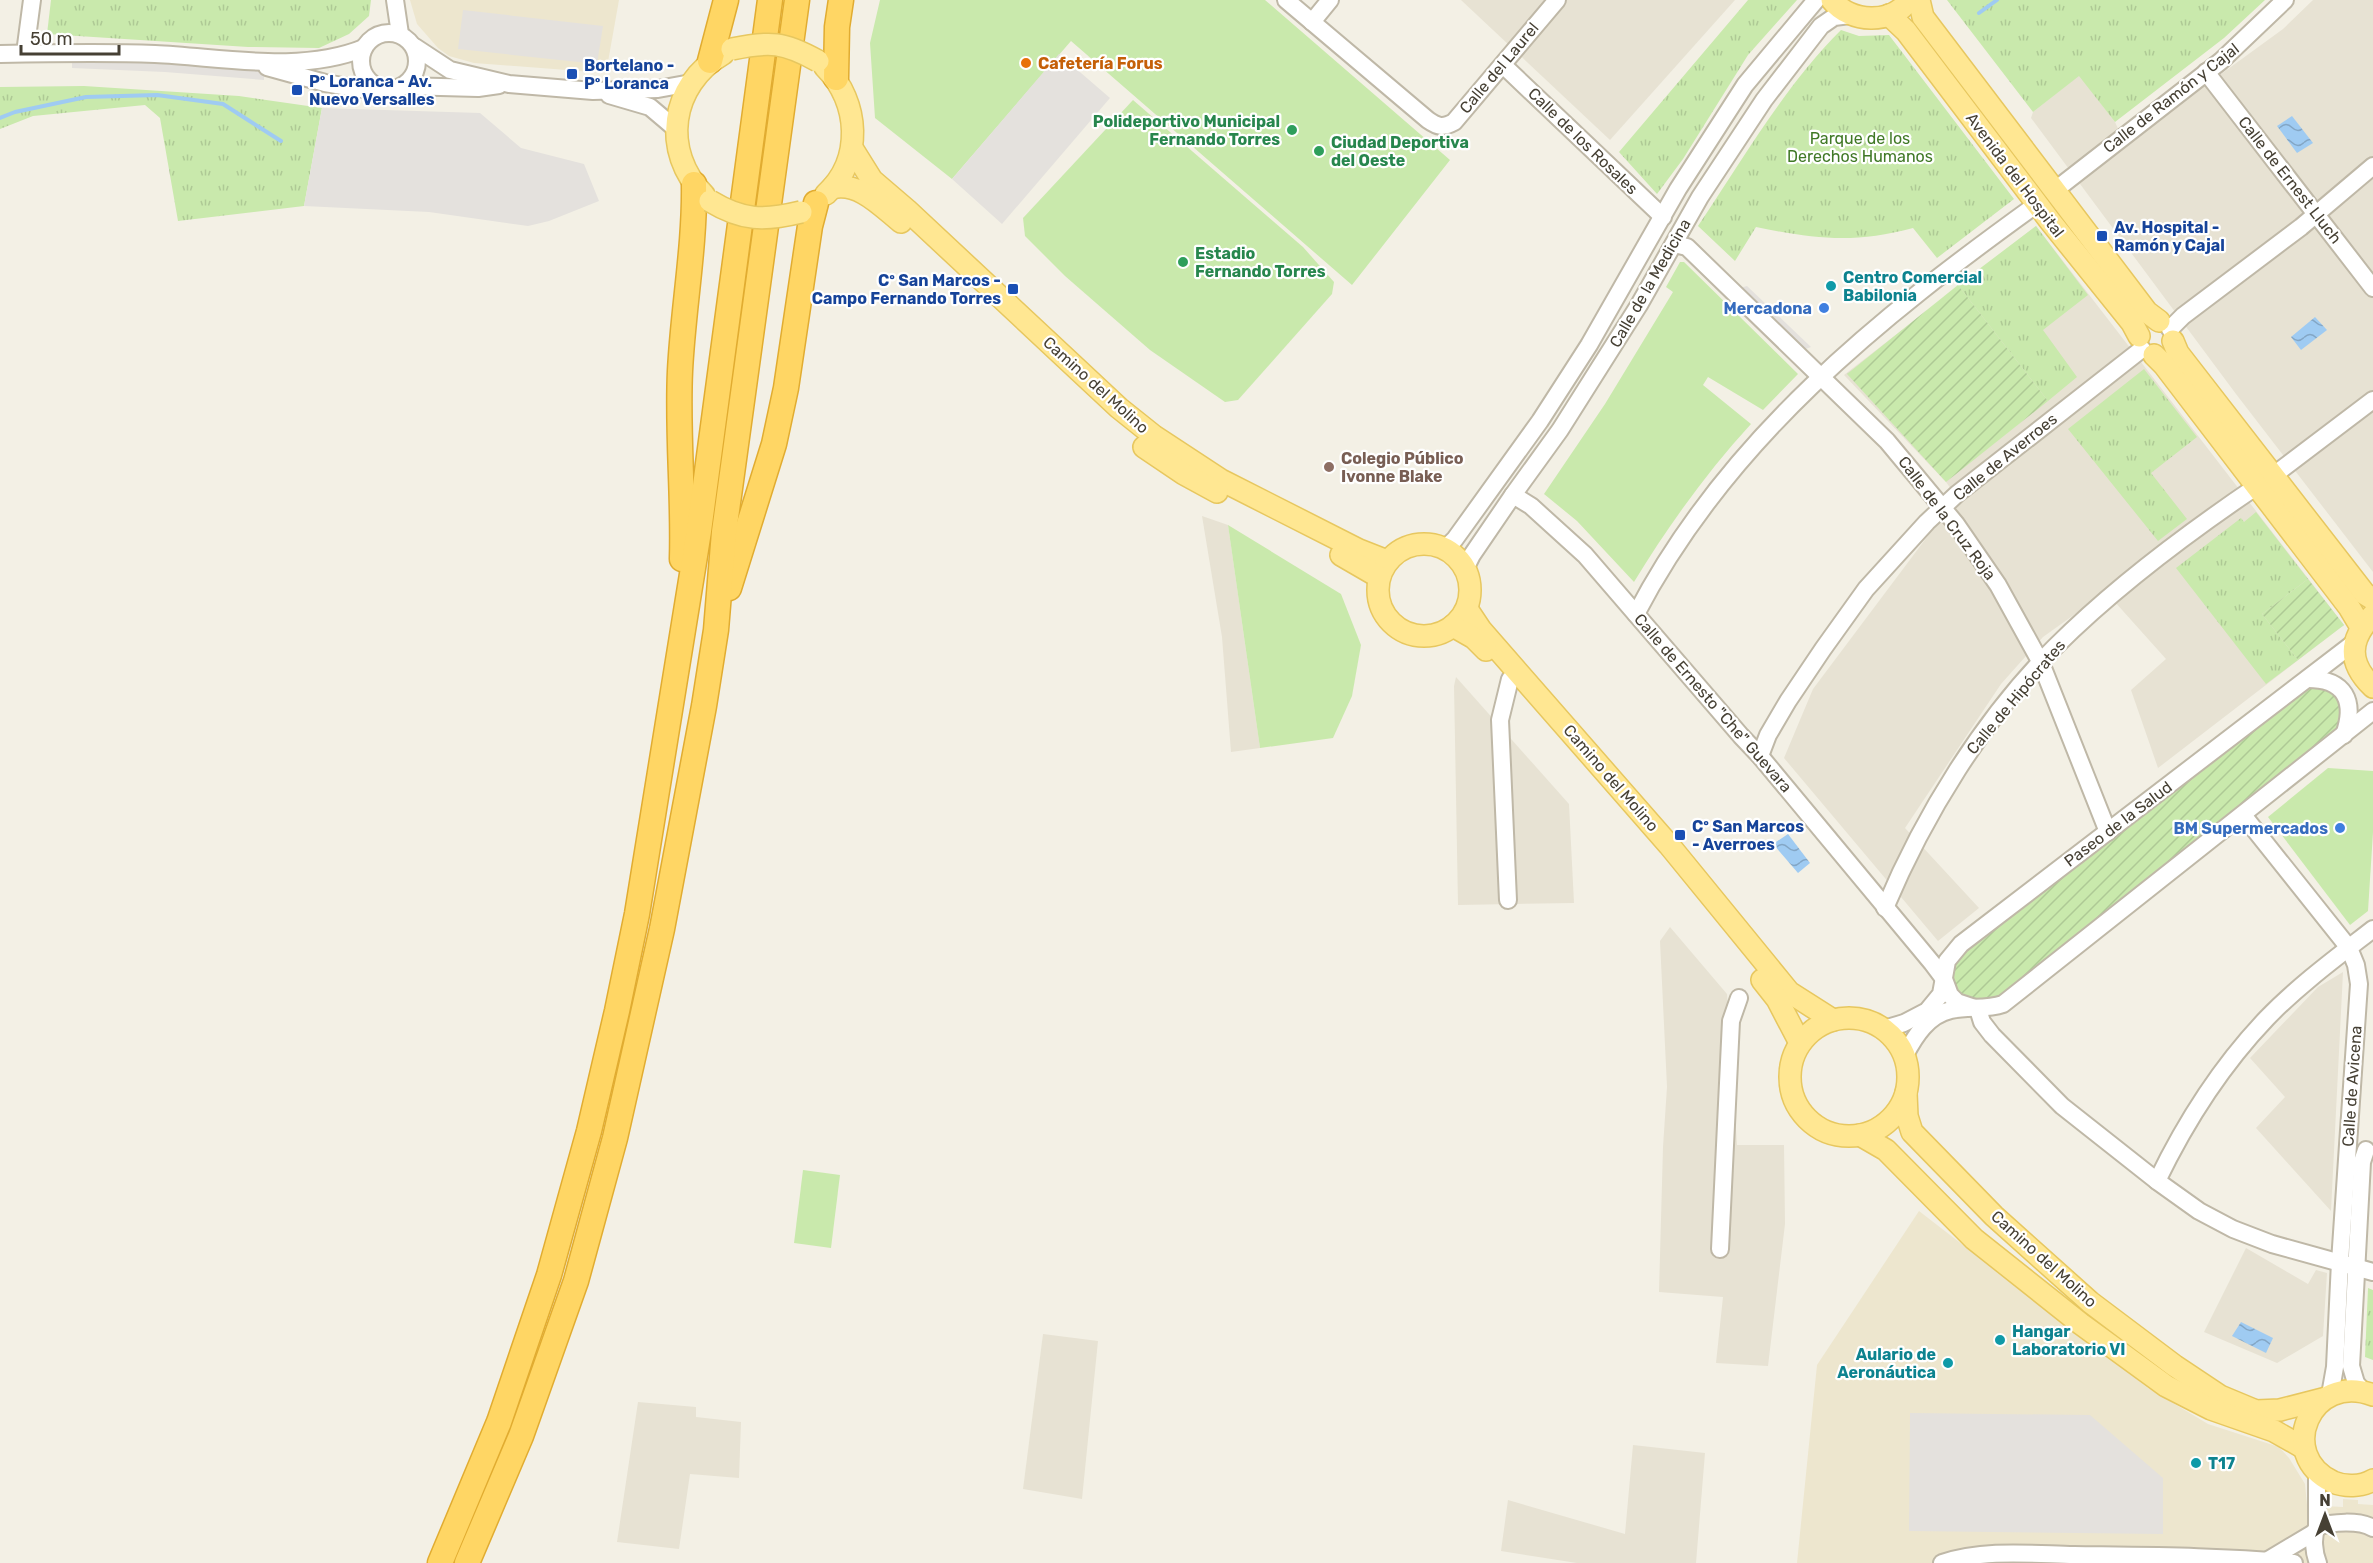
<svg xmlns="http://www.w3.org/2000/svg" width="2373" height="1563" font-family="Rubik,sans-serif">
  <style>
    .residential { fill: #e7e2d3 }
    .education { fill: #ede6ce }
    .grass { fill: #c9e9ac }
    .park { fill: url(#park-tufts) }
    .garden { fill: url(#garden-furrows) }
    .parking { fill: #e4e1dd }
    .water { fill: url(#water-waves) }
    .lines { fill: none; stroke-linecap: round; stroke-linejoin: round }
    .stream { stroke: #9fcbf2; stroke-width: 4 }
    .minor-casing { stroke: #bfb8a7; stroke-width: 20 }
    .major-casing { stroke: #e7c75f; stroke-width: 24 }
    .highway-casing { stroke: #e1ac31; stroke-width: 27 }
    .minor { stroke: #fff; stroke-width: 16 }
    .major { stroke: #ffe792; stroke-width: 21 }
    .highway { stroke: #ffd664; stroke-width: 24 }
    .major-bridge-casing { stroke: #e7c75f; stroke-width: 24; stroke-linecap: butt }
    .major-bridge { stroke: #ffe792; stroke-width: 21 }
    .food-dot { fill: #e8710a; stroke: #fff; stroke-width: 2 }
    .transit-dot { fill: #1a4fb4; stroke: #fff; stroke-width: 2 }
    .leisure-dot { fill: #2e9e5b; stroke: #fff; stroke-width: 2 }
    .culture-dot { fill: #0f9aa8; stroke: #fff; stroke-width: 2 }
    .shop-dot { fill: #3f7fe0; stroke: #fff; stroke-width: 2 }
    .education-dot { fill: #8d6e63; stroke: #fff; stroke-width: 2 }
    .labels { text-anchor: middle; dominant-baseline: central; stroke-width: 4.5; stroke-linejoin: round; paint-order: stroke }
    .food-label { font-size: 16px; font-weight: bold; fill: #c56008; stroke: #fff; text-anchor: start }
    .transit-label { font-size: 16px; font-weight: bold; fill: #164399; stroke: #fff; text-anchor: start }
    .street-label { font-size: 16px; fill: #464034; stroke: #fff }
    .leisure-label { font-size: 16px; font-weight: bold; fill: #27864d; stroke: #fff; text-anchor: start }
    .park-label { font-size: 16px; fill: #407926; stroke: #fff }
    .culture-label { font-size: 16px; font-weight: bold; fill: #0d838f; stroke: #fff; text-anchor: start }
    .shop-label { font-size: 16px; font-weight: bold; fill: #366cbe; stroke: #fff; text-anchor: end }
    .education-label { font-size: 16px; font-weight: bold; fill: #785e54; stroke: #fff; text-anchor: start }
  </style>
  <defs>
    <pattern id="park-tufts" width="24" height="20" patternUnits="userSpaceOnUse" patternTransform="scale(1.5)"><rect width="24" height="20" fill="#c9e9ac"/><path d="M3 7l-1-3M5 7V3M7 7l1-3M15 17l-1-3M17 17v-4M19 17l1-3" fill="none" stroke="#aec995"/></pattern>
    <pattern id="garden-furrows" width="10" height="10" patternUnits="userSpaceOnUse" patternTransform="scale(1.5)"><rect width="10" height="10" fill="#c9e9ac"/><path d="M-1 1l2-2M0 10L10 0M9 11l2-2" fill="none" stroke="#aec995"/></pattern>
    <pattern id="water-waves" width="16" height="10" patternUnits="userSpaceOnUse" patternTransform="scale(1.5)"><rect width="16" height="10" fill="#9fcbf2"/><path d="M0 5q4-4 8 0t8 0" fill="none" stroke="#83a6c5"/></pattern>
  </defs>
  <rect width="100%" height="100%" fill="#f3f0e5"/>
  <!-- residential -->
  <g class="residential">
    <path d="M1461,0H1735L1610,140Z"/>
    <path d="M2313,0H2373V572L2236,394L2031,118L2033,112L2079,75L2115,122L2125,144L2283,29Z"/>
    <path d="M2036,226L2344,625L2158,768L2131,690L2166,659L2106,592L2043,637L2001,684L1905,828L1979,908L1938,941L1784,758L1813,689L1930,533L1961,503L1946,482L1844,375Z"/>
    <path d="M1202,516L1228,525L1260,748L1231,752L1222,637Z"/>
    <path d="M1456,677L1569,804L1574,903L1458,905L1454,686Z"/>
    <path d="M1670,927L1727,994L1737,1145H1784L1785,1224L1768,1366L1716,1363L1723,1297L1659,1292L1663,1147L1667,1087L1660,941Z"/>
    <path d="M2343,972L2331,1211L2256,1128L2285,1097L2250,1058L2318,987Z"/>
    <path d="M2246,1248L2308,1284L2316,1270L2327,1273L2323,1336L2277,1363L2204,1332Z"/>
    <path d="M1043,1334L1098,1341L1082,1499L1023,1489Z"/>
    <path d="M638,1402L696,1407V1417L741,1422L739,1478L690,1474L679,1549L617,1542Z"/>
    <path d="M1633,1445L1705,1453L1696,1563H1577L1501,1551L1508,1500L1625,1534Z"/>
  </g>
  <!-- education -->
  <g class="education">
    <path d="M410,0H619L606,73L474,63L449,56L438,48L417,24Z"/>
    <path d="M1919,1211L2148,1388L2208,1424L2279,1447L2289,1458L2305,1484L2307,1505L2343,1507V1499L2358,1500V1504L2373,1505V1563H1797L1817,1365Z"/>
  </g>
  <!-- grass -->
  <g class="grass">
    <path d="M880,0H1265L1450,160L1352,285L1071,41L952,179L875,118L870,43Z"/>
    <path d="M1133,100L1303,247L1334,282L1332,294L1238,400L1225,402L1150,350L1065,276L1025,236L1023,218Z"/>
    <path d="M1680,262H1684L1798,374L1763,410L1708,377L1703,385L1751,424C1707,472 1668,526 1634,582L1577,521L1544,494L1605,404L1673,292L1666,287Z"/>
    <path d="M1228,525L1341,594L1361,645L1352,696L1333,738L1260,748Z"/>
    <path d="M2328,768L2373,771V832L2368,911L2350,925L2268,817Z"/>
    <path d="M803,1170L840,1175L831,1248L794,1243Z"/>
  </g>
  <!-- park -->
  <g class="park">
    <path d="M51,0H371L369,16L349,34L319,48L248,47L47,34Z"/>
    <path d="M1748,0H1797L1748,55L1683,159L1657,194L1619,152Z"/>
    <path d="M1947,0H2265L2224,38L2115,122L2079,76L2033,112Z"/>
    <path d="M1841,30L1859,36L1889,35L2014,199L1937,258L1913,228C1854,244 1815,239 1756,227L1735,261L1698,226C1743,159 1784,87 1841,30Z"/>
    <path d="M84,86L239,96L322,108L304,206L178,221L160,118L145,105L33,116L0,129V87Z"/>
    <path d="M2036,226L2088,295L2043,330L2077,377L2048,401L1958,285Z"/>
    <path d="M2144,369L2197,437L2151,473L2187,519L2158,541L2068,429Z"/>
    <path d="M2256,512L2308,579L2262,614L2298,660L2266,684L2176,568L2241,518L2244,522Z"/>
    <path d="M2368,1288L2373,1290V1360L2365,1357Z"/>
  </g>
  <!-- garden -->
  <g class="garden">
    <path d="M1958,285L2048,401L1946,482L1847,374Z"/>
    <path d="M2308,579L2344,625L2298,660L2262,614Z"/>
    <path d="M2319,682L2343,700L2337,734L2004,994C2001,996 1996,1001 1992,1001C1972,1005 1950,994 1953,972C1954,965 1960,956 1964,950L2302,687Z"/>
  </g>
  <!-- parking -->
  <g class="parking">
    <path d="M463,10L603,26L597,64L458,49Z"/>
    <path d="M1059,54L1110,98L1002,224L952,179Z"/>
    <path d="M72,59L165,62L264,70V80L165,72L72,68Z"/>
    <path d="M322,108L480,113L521,148L584,164L599,201L549,221L528,226L429,212L304,206Z"/>
    <path d="M1747,286L1811,347L1800,351L1736,289Z"/>
    <path d="M1910,1413L2090,1415L2163,1478V1534L1909,1531Z"/>
  </g>
  <!-- water -->
  <g class="water">
    <path d="M2292,116L2313,143L2297,153L2277,126Z"/>
    <path d="M2315,317L2327,330L2301,350L2291,337Z"/>
    <path d="M1788,834L1810,863L1798,873L1773,844Z"/>
    <path d="M2241,1322L2273,1338L2266,1353L2232,1336Z"/>
  </g>
  <g class="lines">
    <!-- stream -->
    <g class="stream">
      <path d="M1979,13L1997,0"/>
      <path d="M0,118L15,112L86,97L157,95L223,104L281,141"/>
    </g>
    <defs>
      <g id="minor">
        <path d="M395,0L400,34"/>
        <path d="M1286,0L1428,120C1438,127 1443,128 1454,122L1557,0"/>
        <path d="M1312,22L1330,0"/>
        <circle cx="389" cy="61" r="28"/>
        <path d="M415,47L450,70L509,84L593,91L658,89L691,83"/>
        <path d="M25,53L32,0"/>
        <path d="M0,54C52,53 104,52 155,54C222,57 300,74 364,48"/>
        <path d="M1503,65L1663,217"/>
        <path d="M267,67L325,83L360,89H382"/>
        <path d="M2206,72L2373,288"/>
        <path d="M403,86L478,88L499,85"/>
        <path d="M609,95L650,107L676,129"/>
        <path d="M2054,191L2221,61L2285,0"/>
        <path d="M1674,244L1687,247L1887,441L1956,524L1998,585L2041,663L2108,832"/>
        <path d="M2170,329L2183,316L2301,227L2373,166"/>
        <path d="M2274,475L2373,400"/>
        <path d="M1513,495L1531,506L1585,555L1741,736L1760,756L1932,963L1944,979L1950,995L1957,1002L1978,1009L1982,1022L1992,1035L2062,1106L2157,1181L2199,1211L2233,1229L2272,1244L2373,1272"/>
        <path d="M1445,549L1455,539L1540,421L1589,345L1678,189L1745,85L1816,0"/>
        <path d="M1465,569L1472,555L1513,495L1560,430L1639,305L1700,197L1764,100L1821,26L1834,17L1850,15"/>
        <path d="M1636,614C1727,439 1880,317 2037,204"/>
        <path d="M2308,679C2345,679 2356,701 2344,735"/>
        <path d="M1760,756L1768,735L1788,701L1823,649L1866,589L1927,522L1957,494L2142,349"/>
        <path d="M2243,815L2349,948L2356,965L2359,984L2340,1262L2335,1367L2330,1395"/>
        <path d="M1508,900L1500,720L1510,679"/>
        <path d="M1885,908C1924,815 1983,719 2055,647C2116,586 2186,534 2257,486"/>
        <path d="M1884,1029L1904,1023L1927,1011L1941,994L1947,961L1961,944L2355,642"/>
        <path d="M1905,1055C1915,1036 1928,1015 1951,1010C1969,1006 1986,1010 2003,1004L2373,711"/>
        <path d="M2157,1181C2185,1123 2222,1065 2267,1018C2299,985 2337,957 2373,929"/>
        <path d="M1720,1249L1731,1021L1739,998"/>
        <path d="M2363,1391L2356,1383L2351,1366L2362,1162L2366,1150"/>
        <path d="M2317,1471V1527"/>
        <path d="M2268,1560L2315,1532"/>
        <path d="M1942,1563C1984,1549 2030,1554 2074,1555C2147,1556 2221,1556 2294,1563"/>
        <path d="M2318,1563C2314,1553 2312,1537 2317,1527C2332,1522 2359,1520 2373,1528"/>
      </g>
      <g id="major">
        <path d="M1832,0C1850,23 1892,25 1909,0"/>
        <path d="M1919,0L1923,17L2147,312L2159,321"/>
        <path d="M1889,15L1906,31L2050,221L2132,323L2139,336"/>
        <path d="M825,67C860,102 863,160 826,194"/>
        <path d="M852,148L872,180L907,210L1119,408L1154,436L1221,480L1359,550L1387,561"/>
        <path d="M832,188C859,181 882,207 901,222"/>
        <path d="M704,195C661,151 670,85 723,54"/>
        <path d="M2173,341L2178,353L2365,594L2373,599"/>
        <path d="M2154,355L2164,365L2349,607L2361,627"/>
        <path d="M1144,447L1184,474L1217,492"/>
        <circle cx="1424" cy="590" r="46"/>
        <path d="M1341,555L1379,577"/>
        <path d="M1467,609L1481,630L1669,845L1789,992L1833,1020"/>
        <path d="M2373,615C2348,640 2348,663 2373,687"/>
        <path d="M1453,626L1474,638L1486,650"/>
        <path d="M1762,980L1777,999L1800,1043"/>
        <circle cx="1849" cy="1077" r="59"/>
        <path d="M1906,1093L1907,1116L1912,1132L1994,1216L2090,1302L2175,1366L2220,1396L2256,1411L2280,1410L2323,1399"/>
        <path d="M1860,1135L1886,1150L1974,1239L2081,1324L2166,1386L2211,1409L2274,1431L2304,1448"/>
        <path d="M2373,1395C2311,1371 2275,1455 2333,1482C2345,1487 2361,1487 2373,1480"/>
      </g>
      <g id="highway">
        <path d="M710,61L726,0"/>
        <path d="M836,78L837,27L841,0"/>
        <path d="M682,559C684,497 677,434 680,371C683,309 695,247 694,184"/>
        <path d="M729,588L774,444L786,388L810,226L816,203"/>
        <path d="M440,1563L499,1422L549,1275L589,1131L617,1011L637,914L699,531L770,0"/>
        <path d="M467,1563L521,1436L576,1281L615,1138L662,929L704,706L716,630L724,532L797,0"/>
      </g>
    </defs>
    <!-- minor casing -->
    <use href="#minor" class="minor-casing"/>
    <!-- major casing -->
    <use href="#major" class="major-casing"/>
    <!-- highway casing -->
    <use href="#highway" class="highway-casing"/>
    <!-- minor -->
    <use href="#minor" class="minor"/>
    <!-- major -->
    <use href="#major" class="major"/>
    <!-- highway -->
    <use href="#highway" class="highway"/>
    <defs>
      <g id="major-bridge">
        <path d="M732,49C770,41 784,42 818,61"/>
        <path d="M710,201C743,221 764,221 801,212"/>
      </g>
    </defs>
    <!-- major-bridge casing -->
    <use href="#major-bridge" class="major-bridge-casing"/>
    <!-- major-bridge -->
    <use href="#major-bridge" class="major-bridge"/>
  </g>
  <!-- markers -->
  <circle class="food-dot" cx="1026" cy="63" r="6"/>
  <g class="transit-dot">
    <rect x="566" y="68" width="12" height="12" rx="3"/>
    <rect x="291" y="84" width="12" height="12" rx="3"/>
    <rect x="2096" y="230" width="12" height="12" rx="3"/>
    <rect x="1007" y="283" width="12" height="12" rx="3"/>
    <rect x="1674" y="829" width="12" height="12" rx="3"/>
  </g>
  <g class="leisure-dot">
    <circle cx="1292" cy="130" r="6"/>
    <circle cx="1319" cy="151" r="6"/>
    <circle cx="1183" cy="262" r="6"/>
  </g>
  <g class="culture-dot">
    <circle cx="1831" cy="286" r="6"/>
    <circle cx="2000" cy="1340" r="6"/>
    <circle cx="1948" cy="1363" r="6"/>
    <circle cx="2196" cy="1463" r="6"/>
  </g>
  <g class="shop-dot">
    <circle cx="1824" cy="308" r="6"/>
    <circle cx="2340" cy="828" r="6"/>
  </g>
  <circle class="education-dot" cx="1329" cy="467" r="6"/>
  <g class="labels">
    <!-- food labels -->
    <g class="food-label">
      <text x="1038" y="63">Cafetería Forus</text>
    </g>
    <!-- transit labels -->
    <g class="transit-label">
      <text x="584" y="65">Bortelano -<tspan x="584" dy="18">Pº Loranca</tspan></text>
      <text x="309" y="81">Pº Loranca - Av.<tspan x="309" dy="18">Nuevo Versalles</tspan></text>
      <text x="2114" y="227">Av. Hospital -<tspan x="2114" dy="18">Ramón y Cajal</tspan></text>
      <text x="1001" y="280" text-anchor="end">Cº San Marcos -<tspan x="1001" dy="18">Campo Fernando Torres</tspan></text>
      <text x="1692" y="826">Cº San Marcos<tspan x="1692" dy="18">- Averroes</tspan></text>
    </g>
    <!-- street labels -->
    <g class="street-label">
      <text transform="translate(1499 68) rotate(-50)">Calle del Laurel</text>
      <text transform="translate(2171 98) rotate(-38)">Calle de Ramón y Cajal</text>
      <text transform="translate(1583 141) rotate(44)">Calle de los Rosales</text>
      <text transform="translate(2015 175) rotate(53)">Avenida del Hospital</text>
      <text transform="translate(2290 180) rotate(52)">Calle de Ernest Lluch</text>
      <text transform="translate(1650 283) rotate(-60)">Calle de la Medicina</text>
      <text transform="translate(1096 385) rotate(42)">Camino del Molino</text>
      <text transform="translate(2005 457) rotate(-39)">Calle de Averroes</text>
      <text transform="translate(1947 518) rotate(53)">Calle de la Cruz Roja</text>
      <text transform="translate(2016 697) rotate(-50)">Calle de Hipócrates</text>
      <text transform="translate(1713 703) rotate(49)">Calle de Ernesto "Che" Guevara</text>
      <text transform="translate(1611 778) rotate(49)">Camino del Molino</text>
      <text transform="translate(2118 824) rotate(-37)">Paseo de la Salud</text>
      <text transform="translate(2352 1086) rotate(-86)">Calle de Avicena</text>
      <text transform="translate(2044 1259) rotate(42)">Camino del Molino</text>
    </g>
    <!-- leisure labels -->
    <g class="leisure-label">
      <text x="1280" y="121" text-anchor="end">Polideportivo Municipal<tspan x="1280" dy="18">Fernando Torres</tspan></text>
      <text x="1331" y="142">Ciudad Deportiva<tspan x="1331" dy="18">del Oeste</tspan></text>
      <text x="1195" y="253">Estadio<tspan x="1195" dy="18">Fernando Torres</tspan></text>
    </g>
    <!-- park labels -->
    <g class="park-label">
      <text x="1860" y="138">Parque de los<tspan x="1860" dy="18">Derechos Humanos</tspan></text>
    </g>
    <!-- culture labels -->
    <g class="culture-label">
      <text x="1843" y="277">Centro Comercial<tspan x="1843" dy="18">Babilonia</tspan></text>
      <text x="2012" y="1331">Hangar<tspan x="2012" dy="18">Laboratorio VI</tspan></text>
      <text x="1936" y="1354" text-anchor="end">Aulario de<tspan x="1936" dy="18">Aeronáutica</tspan></text>
      <text x="2208" y="1463">T17</text>
    </g>
    <!-- shop labels -->
    <g class="shop-label">
      <text x="1812" y="308">Mercadona</text>
      <text x="2328" y="828">BM Supermercados</text>
    </g>
    <!-- education labels -->
    <g class="education-label">
      <text x="1341" y="458">Colegio Público<tspan x="1341" dy="18">Ivonne Blake</tspan></text>
    </g>
  </g>
  <!-- north arrow -->
  <g transform="translate(2325 1515)" stroke="#ffffff" stroke-width="4.5" paint-order="stroke">
  <path d="M0-4.5L10 22L0 15L-10 22Z" fill="#464034"/>
  <text y="-9" font-size="16" font-weight="bold" text-anchor="middle" fill="#464034">N</text>
  </g>
  <!-- scale -->
  <path d="M21 45v9h98v-9" fill="none" stroke="#464034" stroke-width="3"/>
  <text x="30" y="45" font-size="18" fill="#464034" stroke="#ffffff" stroke-width="4.5" paint-order="stroke">50 m</text>
</svg>
